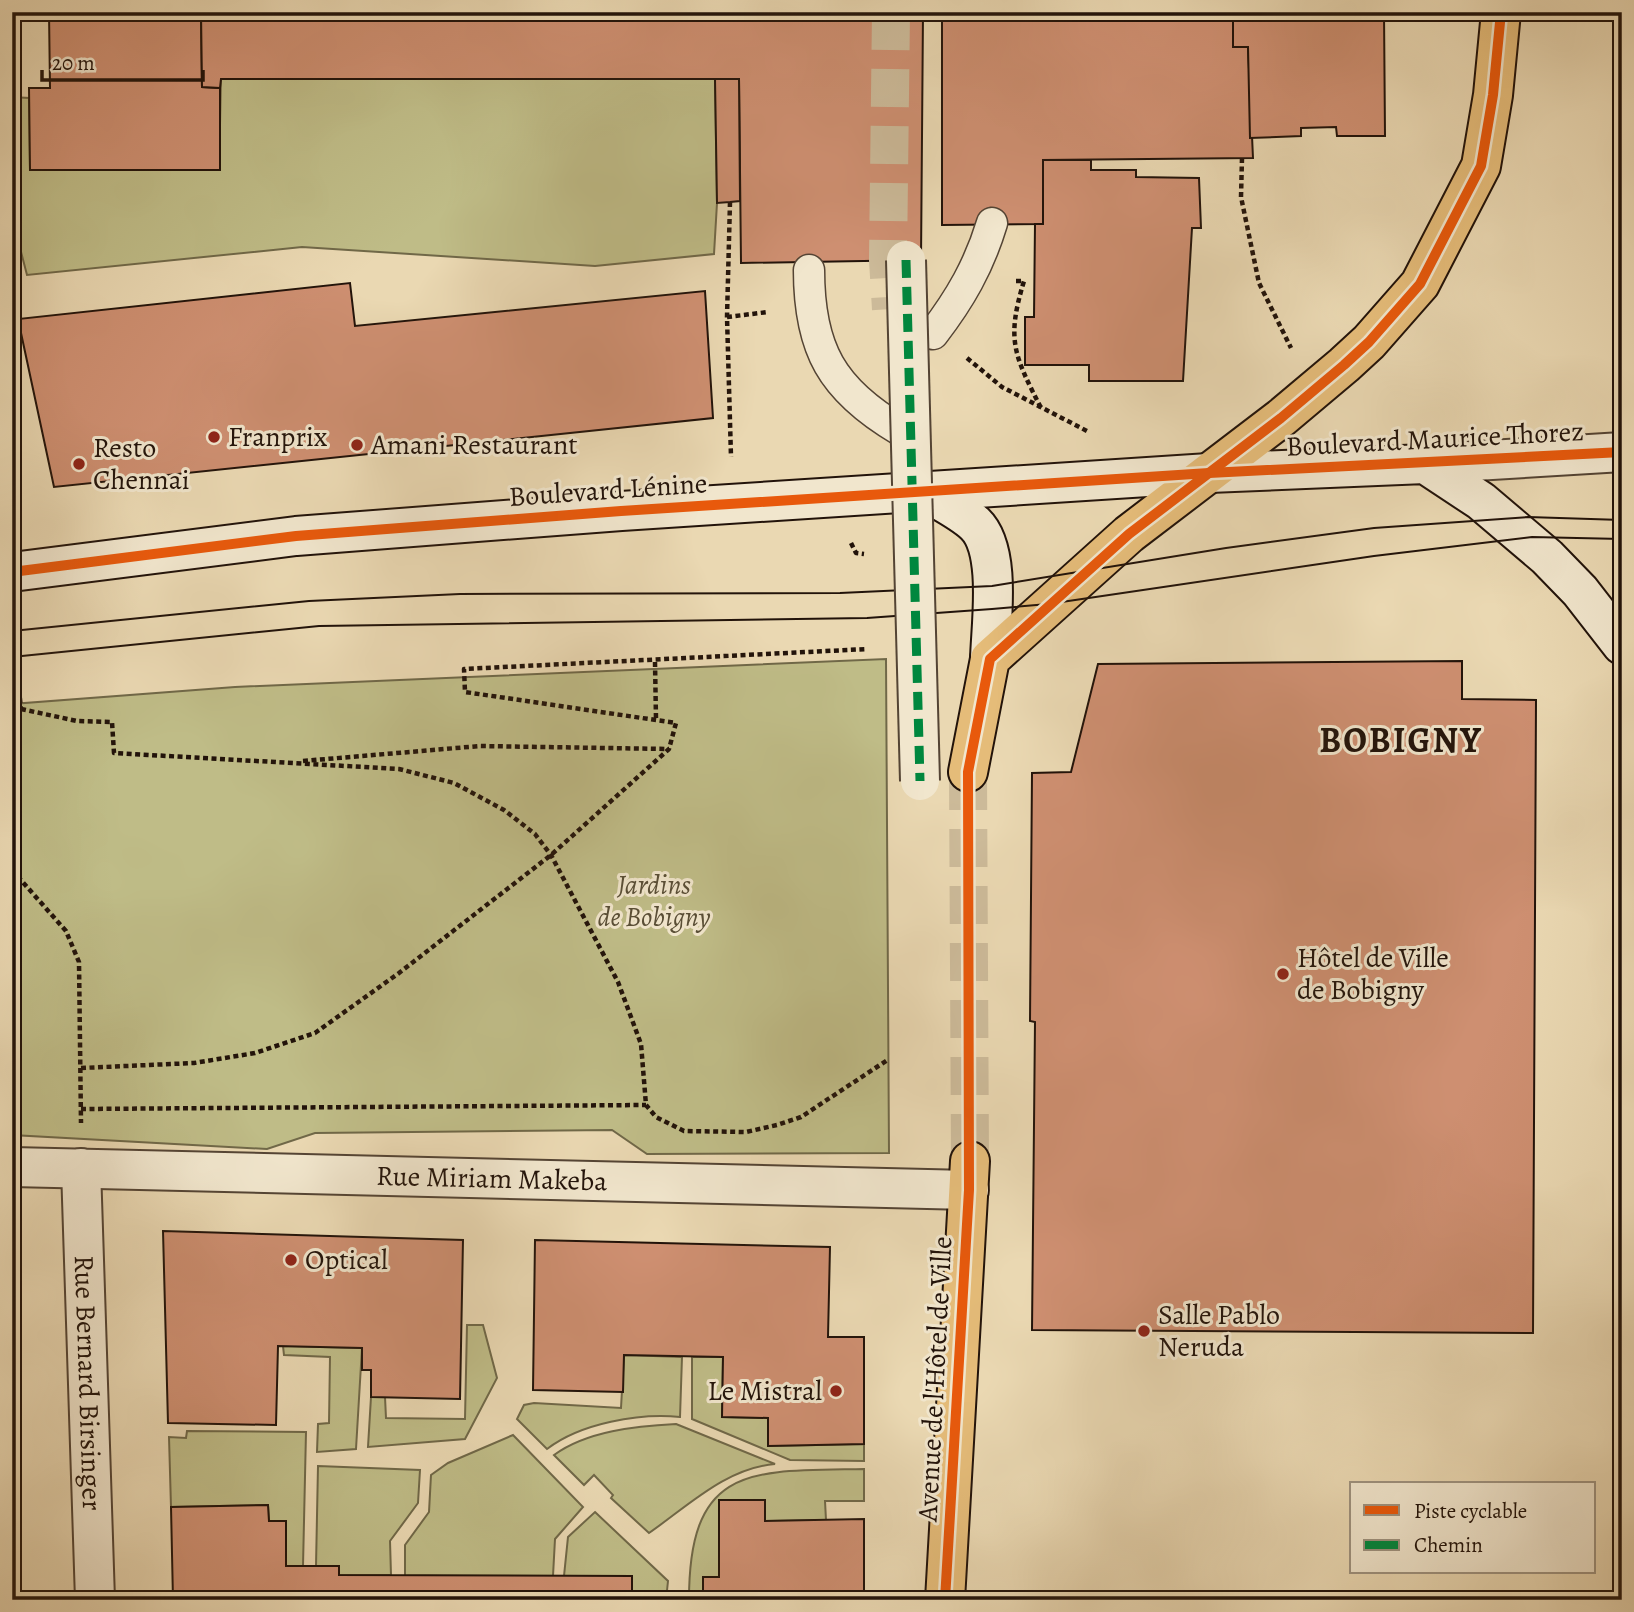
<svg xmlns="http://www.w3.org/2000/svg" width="1634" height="1612" font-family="Alegreya,serif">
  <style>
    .green { fill: #bfbc87; stroke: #706848; stroke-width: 2 }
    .building { fill: #ce8f71; stroke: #22130a; stroke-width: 2 }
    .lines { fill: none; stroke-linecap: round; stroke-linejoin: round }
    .street-tunnel { stroke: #ccba99; stroke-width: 38; stroke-dasharray: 38 19; stroke-linecap: butt }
    .primary-tunnel { stroke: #ccba99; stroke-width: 38; stroke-dasharray: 38 19; stroke-linecap: butt }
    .lane-casing { stroke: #544434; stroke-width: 33 }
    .street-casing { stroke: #544434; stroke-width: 42 }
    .secondary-casing { stroke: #22130a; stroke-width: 42 }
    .primary-casing { stroke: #22130a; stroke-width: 42 }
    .path { stroke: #22130a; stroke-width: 4.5; stroke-dasharray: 5 3.5; stroke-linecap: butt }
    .lane { stroke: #f1e6cd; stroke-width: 30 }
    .street { stroke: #f1e6cd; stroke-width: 38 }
    .secondary { stroke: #f1e6cd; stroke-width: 38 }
    .primary { stroke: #e5bc79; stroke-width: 38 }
    .tram { stroke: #22130a; stroke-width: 2 }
    .street-bridge-casing { stroke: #544434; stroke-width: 42; stroke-linecap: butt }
    .street-bridge { stroke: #f1e6cd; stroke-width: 38 }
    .quiet { stroke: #00873e; stroke-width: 9; stroke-dasharray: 18 9; stroke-linecap: butt }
    .cycleway-casing { stroke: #f1e6cd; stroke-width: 15 }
    .cycleway { stroke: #e8590c; stroke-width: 10 }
    .poi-dot { fill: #8f2418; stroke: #f1e6cd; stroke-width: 2.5 }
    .labels { text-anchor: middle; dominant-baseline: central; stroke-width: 6; stroke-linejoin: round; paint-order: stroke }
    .poi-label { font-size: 28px; fill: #22130a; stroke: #f1e6cd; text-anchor: start }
    .street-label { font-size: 28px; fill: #22130a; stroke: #f1e6cd }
    .park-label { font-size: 28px; font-style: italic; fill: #594e36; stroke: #f1e6cd }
    .district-label { font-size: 35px; font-weight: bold; letter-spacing: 2px; fill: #22130a; stroke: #f1e6cd }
  </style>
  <rect width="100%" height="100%" fill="#ead8b2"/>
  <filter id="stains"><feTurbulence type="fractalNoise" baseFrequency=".00286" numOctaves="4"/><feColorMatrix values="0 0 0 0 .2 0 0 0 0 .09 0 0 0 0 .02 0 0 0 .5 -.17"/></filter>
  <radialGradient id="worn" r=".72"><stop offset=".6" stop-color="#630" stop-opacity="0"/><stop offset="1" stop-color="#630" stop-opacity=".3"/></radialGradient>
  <!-- green -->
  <g class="green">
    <path d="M221,79H715L717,203L714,254L595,266L302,247L27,275L12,217V97L29,98L30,170H219Z"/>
    <path d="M886,659L889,1153L647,1154L612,1130L315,1133L267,1149L12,1135V704L235,687Z"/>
    <path d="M467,1325H483L497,1378L465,1439L368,1447L371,1397H385L386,1418L465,1419Z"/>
    <path d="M283,1346L362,1348L356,1449L317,1452L318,1424L329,1423L330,1357L284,1355Z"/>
    <path d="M624,1355L682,1357L680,1417C639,1413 581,1423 547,1449L517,1419L524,1405L534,1403L621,1408Z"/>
    <path d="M692,1357H723L722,1417L768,1418L769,1446L864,1444V1461L790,1460L692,1419Z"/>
    <path d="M676,1424L775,1464C726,1468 688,1506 649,1533L611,1498L613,1495L594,1475L584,1485L554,1455C587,1431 636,1426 676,1424Z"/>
    <path d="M187,1431L306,1432L303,1566H286V1521H269L268,1505L171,1507L169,1437L186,1438Z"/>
    <path d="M513,1435L583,1507L555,1539L553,1576H405V1545L429,1512L431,1475L448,1463Z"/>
    <path d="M318,1466L420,1470L418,1503L390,1541L391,1575H339L338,1566H316Z"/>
    <path d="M864,1469V1501H825L826,1520L765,1521L764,1500H719V1577H703V1600H689C689,1463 752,1471 864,1469Z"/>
    <path d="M595,1512L668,1581L666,1600H632V1576H564L568,1537Z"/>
  </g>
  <!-- building -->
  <g class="building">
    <path d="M49,12H201L202,87L220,88V170H30L29,88H50Z"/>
    <path d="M201,12H923L921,260L741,263L739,79H221L220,88L202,87Z"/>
    <path d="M942,12H1233V47H1248L1253,158L1043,160V224L942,225Z"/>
    <path d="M1233,12H1384L1385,136H1337L1336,127L1301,128V136L1250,138L1248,47H1233Z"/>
    <path d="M715,79H739L740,201L730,202L717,203Z"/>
    <path d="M1043,160H1091V170H1136V177L1199,178L1201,228H1192L1183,381H1089V365H1025V317H1034L1035,224H1043Z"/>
    <path d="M350,283L355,326L705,291L713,418L54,487L18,319Z"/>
    <path d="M1462,661V699L1536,700L1533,1333L1032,1330L1035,1022L1030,1021L1032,773L1071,772L1098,664Z"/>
    <path d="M163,1231L463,1240L460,1399L371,1397V1370H362V1348L278,1346L276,1425L168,1423Z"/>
    <path d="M535,1240L830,1247L828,1337H864V1444L768,1446V1418L722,1417L723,1357L624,1355L623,1392L533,1390Z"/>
    <path d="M719,1500H765V1521L864,1519V1600H703V1577H719Z"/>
    <path d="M268,1505L269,1521H286V1566H339V1575L632,1576V1600H173L171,1507Z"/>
  </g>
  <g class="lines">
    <!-- street-tunnel -->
    <path class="street-tunnel" d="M891,12L888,260L891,309"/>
    <!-- primary-tunnel -->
    <path class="primary-tunnel" d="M968,772L970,1161"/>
    <defs>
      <g id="lane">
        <path d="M809,270C809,349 832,390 900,430"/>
        <path d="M933,334C960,299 979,266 992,223"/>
      </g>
      <g id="street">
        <path d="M1425,464L1622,452"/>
        <path id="s1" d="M12,1167L969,1190"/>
        <path id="s2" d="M81,1168L95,1600"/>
      </g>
      <g id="secondary">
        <path d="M924,491C940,501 961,511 975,524C1002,550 991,623 990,659"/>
        <path d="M12,572L296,536L621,511L1209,473L1425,464L1481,501L1547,557L1580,591L1622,645"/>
      </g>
      <g id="primary">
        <path d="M968,772L990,659L1129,534L1281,418L1344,365L1369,342L1420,284L1481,166L1493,95L1501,12"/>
        <path d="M945,1600L970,1161"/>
      </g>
    </defs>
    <!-- lane casing -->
    <use href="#lane" class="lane-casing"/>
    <!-- street casing -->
    <use href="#street" class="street-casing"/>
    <!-- secondary casing -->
    <use href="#secondary" class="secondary-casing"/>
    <!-- primary casing -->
    <use href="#primary" class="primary-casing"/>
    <!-- path -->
    <g class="path">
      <path d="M12,15L13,12"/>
      <path d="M1242,158L1241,197L1259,283L1291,348"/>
      <path d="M730,202L727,317L731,457"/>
      <path d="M1016,281H1024C1006,340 1014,355 1041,408"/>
      <path d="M727,317L768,312"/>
      <path d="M967,358L1002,387L1087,431"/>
      <path d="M851,543L856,553L864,554"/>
      <path d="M12,622L21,709L12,711"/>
      <path d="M655,662L656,719"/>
      <path d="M21,709L77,721L112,722L114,753L399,769L454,783L504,810L535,834L551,855L618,982L641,1044L646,1105L656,1117L684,1131L746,1132L777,1125L801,1117L889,1059"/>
      <path d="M303,761L480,746L669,749"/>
      <path d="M12,870L66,931L79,962L81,1123"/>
      <path d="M81,1068L194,1063L255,1053L315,1033L399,973L551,855L669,749L676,723L465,692L464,669L867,649"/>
      <path d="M81,1109L646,1105"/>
    </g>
    <!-- lane -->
    <use href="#lane" class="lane"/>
    <!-- street -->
    <use href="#street" class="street"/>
    <!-- secondary -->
    <use href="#secondary" class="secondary"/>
    <!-- primary -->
    <use href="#primary" class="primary"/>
    <!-- tram -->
    <g class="tram">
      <path d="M12,631L309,601L460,594L840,593L992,586L1226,548L1374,528L1528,517L1622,520"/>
      <path d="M12,657L319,626L867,618L992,609L1048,604L1374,556L1532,537L1622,539"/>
    </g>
    <defs>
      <path id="street-bridge" d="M906,260L920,781"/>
    </defs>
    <!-- street-bridge casing -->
    <use href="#street-bridge" class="street-bridge-casing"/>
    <!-- street-bridge -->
    <use href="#street-bridge" class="street-bridge"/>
    <!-- quiet -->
    <path class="quiet" d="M906,260L920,781"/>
    <defs>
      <g id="cycleway">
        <path d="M12,572L296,536L621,511L1209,473L1622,452"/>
        <path d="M945,1600L969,1190L968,772L990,659L1129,534L1281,418L1344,365L1369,342L1420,284L1481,166L1493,95L1501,12"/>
      </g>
    </defs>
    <!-- cycleway casing -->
    <use href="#cycleway" class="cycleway-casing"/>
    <!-- cycleway -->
    <use href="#cycleway" class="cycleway"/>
  </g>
  <!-- markers -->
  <g class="poi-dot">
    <circle cx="214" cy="437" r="7"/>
    <circle cx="357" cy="445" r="7"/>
    <circle cx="79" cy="464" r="7"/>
    <circle cx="1283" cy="974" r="7"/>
    <circle cx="291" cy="1260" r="7"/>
    <circle cx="1144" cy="1331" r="7"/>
    <circle cx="836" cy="1391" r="7"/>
  </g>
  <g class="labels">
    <!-- poi labels -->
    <g class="poi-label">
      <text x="228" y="437">Franprix</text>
      <text x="371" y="445">Amani Restaurant</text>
      <text x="93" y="448">Resto<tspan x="93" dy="32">Chennai</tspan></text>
      <text x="1297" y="958">Hôtel de Ville<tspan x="1297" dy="32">de Bobigny</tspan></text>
      <text x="305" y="1260">Optical</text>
      <text x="1158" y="1315">Salle Pablo<tspan x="1158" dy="32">Neruda</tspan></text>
      <text x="822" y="1391" text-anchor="end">Le Mistral</text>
    </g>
    <!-- street labels -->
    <g class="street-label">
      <text transform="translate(1435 439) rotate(-3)">Boulevard Maurice Thorez</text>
      <text transform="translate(608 490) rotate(-4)">Boulevard Lénine</text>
      <text stroke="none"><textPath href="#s1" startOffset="480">Rue Miriam Makeba</textPath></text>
      <text transform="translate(935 1379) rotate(-87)">Avenue de l'Hôtel de Ville</text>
      <text stroke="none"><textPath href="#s2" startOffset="215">Rue Bernard Birsinger</textPath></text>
    </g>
    <!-- park labels -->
    <g class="park-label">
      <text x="654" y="885">Jardins<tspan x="654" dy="32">de Bobigny</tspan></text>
    </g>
    <!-- district labels -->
    <g class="district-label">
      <text x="1401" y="740">BOBIGNY</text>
    </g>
  </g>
  <!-- margin -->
  <rect width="1634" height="1612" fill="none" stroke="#ead8b2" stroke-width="42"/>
  <rect x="14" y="14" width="1606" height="1584" fill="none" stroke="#22130a" stroke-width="3.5"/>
  <rect x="21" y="21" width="1592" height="1570" fill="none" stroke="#22130a" stroke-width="2"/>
  <!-- legend -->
  <rect x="1350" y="1482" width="245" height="91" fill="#f1e6cd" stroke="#9e927f" stroke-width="2"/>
  <rect x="1364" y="1505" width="35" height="10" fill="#e8590c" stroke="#9e927f" stroke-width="2"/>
  <text x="1414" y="1518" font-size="21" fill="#22130a">Piste cyclable</text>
  <rect x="1364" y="1540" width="35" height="10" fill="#00873e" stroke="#9e927f" stroke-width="2"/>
  <text x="1414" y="1552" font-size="21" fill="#22130a">Chemin</text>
  <!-- scale -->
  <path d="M42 70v10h161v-10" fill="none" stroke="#22130a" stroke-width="3.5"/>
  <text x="52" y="70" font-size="21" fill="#22130a" stroke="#f1e6cd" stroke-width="5" paint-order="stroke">20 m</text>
  <rect width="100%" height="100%" filter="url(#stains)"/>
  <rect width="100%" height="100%" fill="url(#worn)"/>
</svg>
